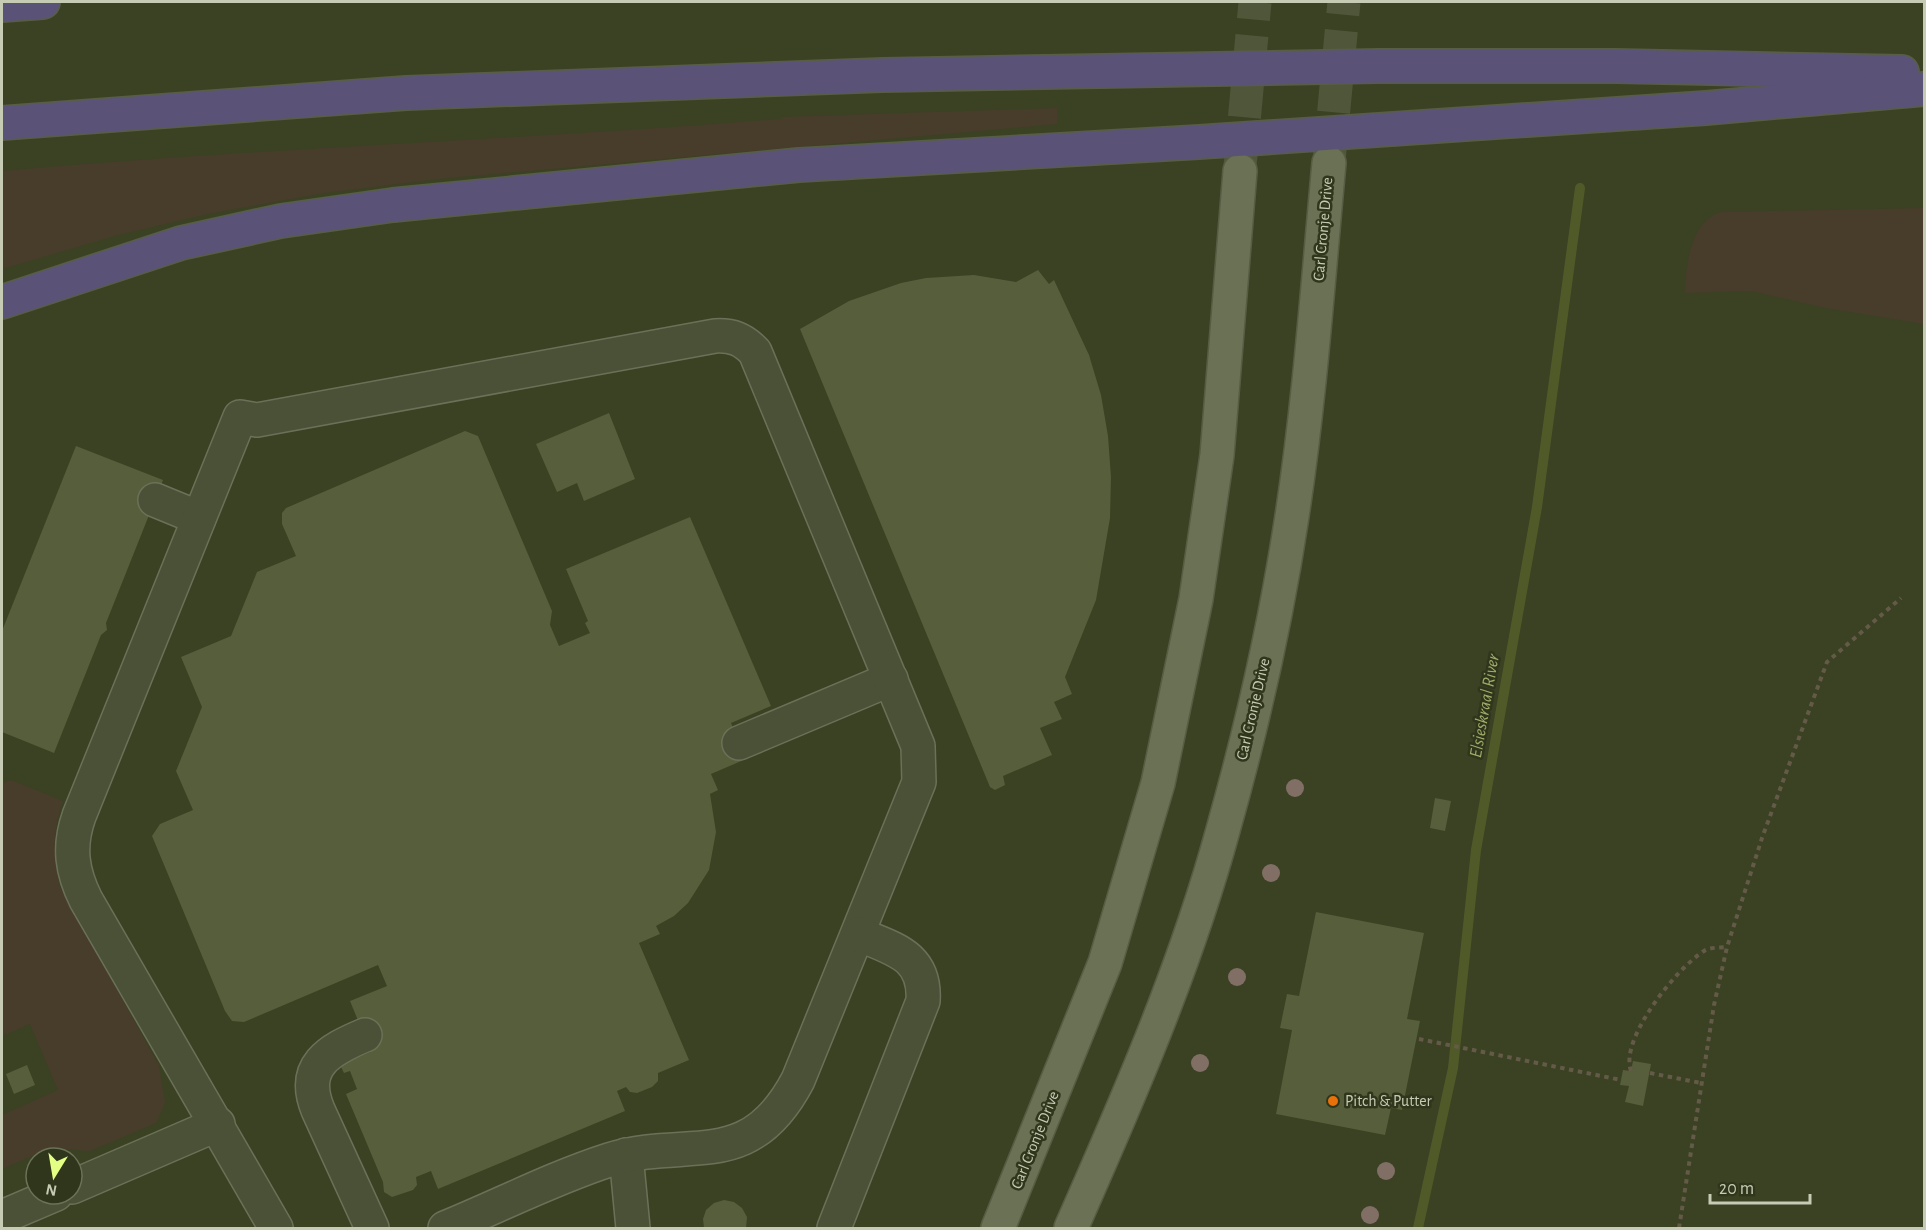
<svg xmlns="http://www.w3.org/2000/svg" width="1926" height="1230" font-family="'Alegreya Sans',sans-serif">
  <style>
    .green { fill: #483d2a }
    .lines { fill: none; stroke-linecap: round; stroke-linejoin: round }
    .stream { stroke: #505a29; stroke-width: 10 }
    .building { fill: #575e3c }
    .major-tunnel { stroke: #505639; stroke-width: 33; stroke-dasharray: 33 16; stroke-linecap: butt }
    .minor-casing { stroke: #6b7158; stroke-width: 36 }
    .major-casing { stroke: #575d43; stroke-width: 36 }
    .highway-casing { stroke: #585e45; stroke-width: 36 }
    .path { stroke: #635b47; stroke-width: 4; stroke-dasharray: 4.5 4.5; stroke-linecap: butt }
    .minor { stroke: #4b5137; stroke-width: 33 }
    .major { stroke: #6b7155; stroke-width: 33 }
    .highway { stroke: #5b5377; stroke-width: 33 }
    .tree { fill: #816f66 }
    .food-dot { fill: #e8710a; stroke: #30361c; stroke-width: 2 }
    .labels { text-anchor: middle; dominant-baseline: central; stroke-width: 5; stroke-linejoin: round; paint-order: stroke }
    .street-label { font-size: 16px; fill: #c6cbb3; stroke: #30361c }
    .poi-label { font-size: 16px; fill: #c6cbb3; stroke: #30361c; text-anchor: start }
    .water-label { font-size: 18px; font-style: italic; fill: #a0ad6a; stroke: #30361c }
  </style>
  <rect width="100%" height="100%" fill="#3b4123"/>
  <!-- green -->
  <g class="green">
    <path d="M1057,108V124L438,179L324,193L212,213L118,235L2,269V171C261,148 521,140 781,119V117Z"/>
    <path d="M1924,208V324L1826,308L1751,291L1685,293C1686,266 1690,221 1721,212Z"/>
    <path d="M11,780L63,801C53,831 52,856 60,886L159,1066L165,1103L156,1123L90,1151L51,1148L2,1169V1115L58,1090L30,1024L2,1036V783Z"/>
  </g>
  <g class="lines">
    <!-- stream -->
    <path class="stream" d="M1418,1228L1453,1068L1476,850L1537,507L1580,188"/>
  </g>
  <!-- building -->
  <g class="building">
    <path d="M1038,270L1049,284L1054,280L1089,355L1101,395L1108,436L1111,477L1110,518L1096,600L1065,677L1072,694L1054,702L1062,719L1040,728L1052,755L1003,776L1005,785L995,790L990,787L800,329L849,301L901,283L926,278L974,275L1016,282Z"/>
    <path d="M609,413L635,479L584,501L577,483L557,492L536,444Z"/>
    <path d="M465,431L478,436L552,611L550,625L559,646L590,633L585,623L588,621L566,569L690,517L771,706L731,723L746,759L711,774L718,790L710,794L716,832L709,870L688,903L674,916L656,926L660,934L639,943L689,1060L658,1073V1081L652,1087L637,1093L630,1092L626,1087L617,1091L625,1111L438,1189L431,1171L416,1177L417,1185L413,1190L392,1197L384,1192L383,1182L346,1094L357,1089L350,1071L344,1073L340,1065L371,1052L350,1001L387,986L378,965L244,1022L232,1021L225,1011L152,836L160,824L193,810L176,771L202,707L181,657L231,636L257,572L296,556L282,524V513L286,508Z"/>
    <path d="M76,446L163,480L106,623L107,630L101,635L54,753L2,732V631Z"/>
    <path d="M1435,798L1451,801L1445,831L1430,828Z"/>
    <path d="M1316,912L1424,933L1407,1019L1420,1021L1402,1110L1391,1108L1385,1135L1276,1114L1292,1030L1280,1028L1287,994L1299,996Z"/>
    <path d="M1633,1061L1651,1064L1643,1106L1625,1102L1629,1086L1620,1085L1623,1070L1631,1071Z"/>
    <path d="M27,1065L35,1085L14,1094L6,1074Z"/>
    <path d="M724,1200L734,1202L742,1208L747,1217L746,1228H704L703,1219L706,1210L714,1203Z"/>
  </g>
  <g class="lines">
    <!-- major-tunnel -->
    <g class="major-tunnel">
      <path d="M1329,161L1344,2"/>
      <path d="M1240,166L1255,2"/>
    </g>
    <defs>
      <g id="minor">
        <path d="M155,500L199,518"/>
        <path d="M739,743L891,679"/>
        <path d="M365,1035C329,1050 300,1066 318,1110L372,1228"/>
        <path d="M626,1155L633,1228"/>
        <path d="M72,1187L218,1124"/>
        <path d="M2,1217L56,1194"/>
        <path d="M276,1228L86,900C72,872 68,847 79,816L240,417L257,420L715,336C732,335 743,339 755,352L918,746L919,782L798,1080C748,1175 689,1135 609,1160C553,1178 499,1206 445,1228"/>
        <path d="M834,1228L923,1001C926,955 893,949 858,934"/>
      </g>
      <g id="major">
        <path d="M998,1228L1105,963L1158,783L1196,599L1217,455L1240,171"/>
        <path d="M1071,1228C1128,1099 1186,966 1223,830C1252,727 1276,622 1292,516C1310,399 1318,281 1329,163"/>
      </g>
      <g id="highway">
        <path d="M2,5L43,2"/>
        <path d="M2,123L406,93L883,75L1379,66H1616L1902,72"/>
        <path d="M2,302L181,243L281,221L393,205L799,165L1199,142L1706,108L1924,89"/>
      </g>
    </defs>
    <!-- minor casing -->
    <use href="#minor" class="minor-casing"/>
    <!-- major casing -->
    <use href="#major" class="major-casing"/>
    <!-- highway casing -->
    <use href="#highway" class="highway-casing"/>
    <!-- path -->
    <g class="path">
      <path d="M1419,1039L1621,1080"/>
      <path d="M1631,1071C1619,1039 1677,968 1704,951C1710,947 1719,948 1727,947"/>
      <path d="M1650,1073L1701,1083"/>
      <path d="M1679,1228L1714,1005L1727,947L1762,838L1827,662L1901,598"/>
    </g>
    <!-- minor -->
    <use href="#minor" class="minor"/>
    <!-- major -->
    <use href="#major" class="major"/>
    <!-- highway -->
    <use href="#highway" class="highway"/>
  </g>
  <!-- trees -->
  <g class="tree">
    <circle cx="1295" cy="788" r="9"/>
    <circle cx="1271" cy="873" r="9"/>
    <circle cx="1237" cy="977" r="9"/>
    <circle cx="1200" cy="1063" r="9"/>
    <circle cx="1386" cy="1171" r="9"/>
    <circle cx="1370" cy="1215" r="9"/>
  </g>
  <!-- markers -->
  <circle class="food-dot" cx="1333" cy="1101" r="6"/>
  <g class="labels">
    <!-- street labels -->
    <g class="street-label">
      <text transform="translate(1323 229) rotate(-85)">Carl Cronje Drive</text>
      <text transform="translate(1253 709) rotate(-77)">Carl Cronje Drive</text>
      <text transform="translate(1035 1140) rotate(-68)">Carl Cronje Drive</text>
    </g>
    <!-- poi labels -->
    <g class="poi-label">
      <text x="1345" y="1101">Pitch &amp; Putter</text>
    </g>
    <!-- water labels -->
    <g class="water-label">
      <text transform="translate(1485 706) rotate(-80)">Elsieskraal River</text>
    </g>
  </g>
  <!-- border -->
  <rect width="1926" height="1230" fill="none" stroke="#c6cbb3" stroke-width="6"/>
  <!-- north arrow -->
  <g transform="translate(54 1176) rotate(191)"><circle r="28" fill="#30361c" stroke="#6c7258" stroke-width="1.5"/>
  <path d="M0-4.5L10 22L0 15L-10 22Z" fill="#e3ff84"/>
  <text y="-9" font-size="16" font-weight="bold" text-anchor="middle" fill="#c6cbb3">N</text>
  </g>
  <!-- scale -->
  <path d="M1710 1194v9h100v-9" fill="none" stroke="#c6cbb3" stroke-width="3"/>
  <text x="1719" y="1194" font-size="18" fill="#c6cbb3" stroke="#30361c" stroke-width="4.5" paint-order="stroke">20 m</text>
</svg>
